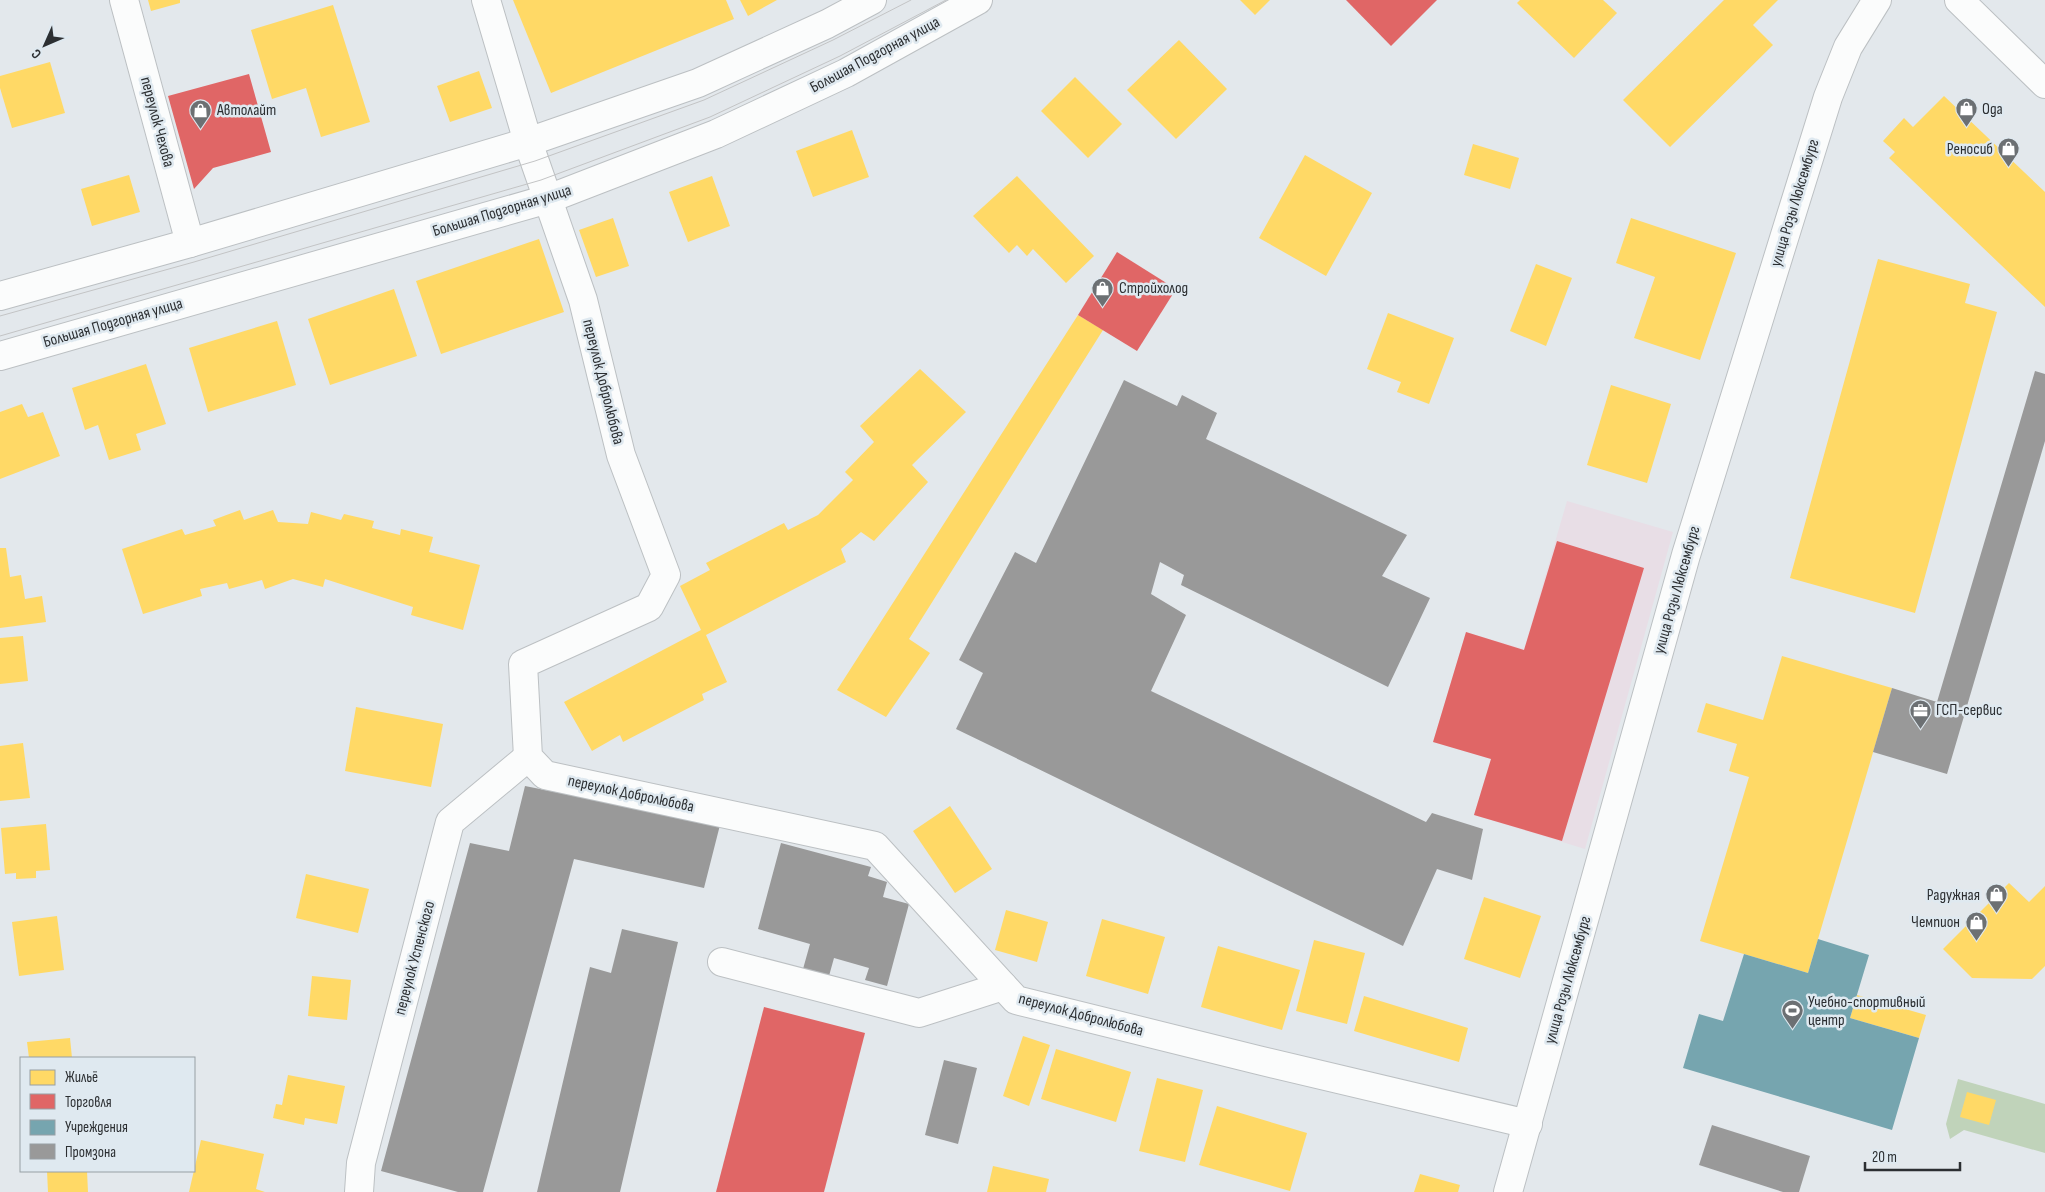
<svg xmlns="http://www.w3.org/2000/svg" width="2045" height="1192" font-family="'Sofia Sans Condensed',sans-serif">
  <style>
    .commercial { fill: #e8dee6 }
    .green { fill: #c0d3ba }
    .homes { fill: #ffd966 }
    .shops { fill: #e06666 }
    .public { fill: #76a5af }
    .industry { fill: #999 }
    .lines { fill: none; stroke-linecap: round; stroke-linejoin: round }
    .minor-casing { stroke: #bcc0c3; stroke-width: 30 }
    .tertiary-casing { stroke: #bcc0c3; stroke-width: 30 }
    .secondary-casing { stroke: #bcc0c3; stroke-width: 30 }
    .minor { stroke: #fbfcfc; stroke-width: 28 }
    .tertiary { stroke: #fbfcfc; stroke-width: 28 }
    .secondary { stroke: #fbfcfc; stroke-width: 28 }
    .tram { stroke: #c3c4c5; stroke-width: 1 }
    .labels { text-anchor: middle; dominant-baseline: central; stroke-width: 5; stroke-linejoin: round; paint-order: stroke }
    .street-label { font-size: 16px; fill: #2c2f32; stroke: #dfe9f0 }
    .poi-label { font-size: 16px; fill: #2c2f32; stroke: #dfe9f0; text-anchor: start }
  </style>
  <rect width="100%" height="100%" fill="#e3e8ec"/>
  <!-- commercial -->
  <path class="commercial" d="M1567,501L1673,532L1585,849L1474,815L1491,759L1433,742L1466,632L1524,649Z"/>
  <!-- green -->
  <path class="green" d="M1958,1079L2045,1104V1153L1964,1130L1950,1139L1946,1124Z"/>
  <!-- homes -->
  <g class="homes">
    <path d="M148,0H180V3L151,11Z"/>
    <path d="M513,0H726L734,19L551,93Z"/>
    <path d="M740,0H777L748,16Z"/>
    <path d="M1240,0H1270L1255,15Z"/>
    <path d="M1520,0H1603L1617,13L1574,58L1517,3Z"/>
    <path d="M1724,0H1778L1753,25L1773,45L1670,147L1623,100Z"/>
    <path d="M333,5L370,122L321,137L306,88L272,99L251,30Z"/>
    <path d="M1179,40L1227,89L1176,139L1127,90Z"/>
    <path d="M50,62L65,113L12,128L0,88V76Z"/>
    <path d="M479,71L492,108L450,122L437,86Z"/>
    <path d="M1075,77L1122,124L1088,158L1041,111Z"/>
    <path d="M1944,96L2045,192V307L1889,158L1895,152L1883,141L1904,118L1913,127Z"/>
    <path d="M852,130L869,177L813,197L796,151Z"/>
    <path d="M1473,144L1519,158L1510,189L1464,175Z"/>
    <path d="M1305,155L1372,193L1326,276L1259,238Z"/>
    <path d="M129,175L140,212L92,226L81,189Z"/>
    <path d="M712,176L730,226L688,242L669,192Z"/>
    <path d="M1017,176L1094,256L1066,283L1033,249L1027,256L1017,245L1009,253L973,216Z"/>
    <path d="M613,218L629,266L596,277L579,230Z"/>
    <path d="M1631,218L1736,253L1700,360L1634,338L1655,277L1616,263Z"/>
    <path d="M539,239L564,312L441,354L416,281Z"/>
    <path d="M1878,259L1970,284L1965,303L1997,312L1915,613L1790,578Z"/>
    <path d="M1536,264L1572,278L1546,346L1510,331Z"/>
    <path d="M394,289L417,356L330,385L308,319Z"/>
    <path d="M1388,313L1454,338L1429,404L1397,392L1401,382L1367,369Z"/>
    <path d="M1078,315L1103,330L909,639L930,653L886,717L837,690Z"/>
    <path d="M277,321L296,385L208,412L189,348Z"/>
    <path d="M146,364L166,424L136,434L141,450L109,460L98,425L85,430L72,388Z"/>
    <path d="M920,369L966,412L912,465L928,482L874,541L861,532L841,549L846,562L706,635L727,682L702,694L704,700L623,742L620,735L592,751L564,702L701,630L680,586L710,570L706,563L784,523L788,530L818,515L853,480L845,472L874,442L860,426Z"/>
    <path d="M1611,385L1671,404L1647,483L1587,465Z"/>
    <path d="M22,404L28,417L43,412L60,456L0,479V412Z"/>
    <path d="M240,510L244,520L273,510L278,522L308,524L311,512L341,520L344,514L374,521L372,528L400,535L401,529L433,537L429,552L480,565L463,630L411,615L413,607L325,579L323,587L293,579L265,589L262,580L229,589L227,583L200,589L202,596L143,614L122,549L182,529L185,535L216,526L213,520Z"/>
    <path d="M0,548H6L10,577L21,575L25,599L42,596L46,622L0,628Z"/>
    <path d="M23,636L28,681L0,684V638Z"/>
    <path d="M1782,656L1892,688L1808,973L1700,941L1749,777L1729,771L1737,744L1697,732L1706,703L1763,720Z"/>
    <path d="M356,707L443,724L431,787L345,771Z"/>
    <path d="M23,743L30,798L0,801V746Z"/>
    <path d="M950,806L992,869L955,893L913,831Z"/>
    <path d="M46,824L50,870L36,871V878L16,879V873L5,874L1,828Z"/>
    <path d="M306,874L369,889L358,933L296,918Z"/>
    <path d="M2009,883L2029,902L2045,886V966L2032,979L1972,978L1943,949Z"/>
    <path d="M1484,897L1541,916L1520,978L1464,959Z"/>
    <path d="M1006,910L1048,922L1037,962L995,950Z"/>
    <path d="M57,916L64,970L19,976L12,922Z"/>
    <path d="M1102,919L1165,937L1148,994L1086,976Z"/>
    <path d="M1314,940L1365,953L1347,1024L1296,1011Z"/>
    <path d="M1218,946L1300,970L1282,1030L1201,1007Z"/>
    <path d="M312,976L351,980L347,1020L308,1016Z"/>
    <path d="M1857,995L1926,1015L1919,1038L1850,1018Z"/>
    <path d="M1364,996L1468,1028L1459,1062L1354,1031Z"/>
    <path d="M1023,1036L1050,1045L1029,1106L1003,1096Z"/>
    <path d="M70,1038L72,1058H29L27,1042Z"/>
    <path d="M1056,1049L1131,1072L1116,1122L1041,1099Z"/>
    <path d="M288,1075L345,1086L337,1124L305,1118L304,1125L273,1118L276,1104L282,1105Z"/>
    <path d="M1157,1078L1203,1090L1185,1162L1139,1151Z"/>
    <path d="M1967,1092L1996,1100L1989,1125L1960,1117Z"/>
    <path d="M1217,1106L1307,1133L1290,1191L1199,1165Z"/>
    <path d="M201,1140L264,1154L256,1189L265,1192H189Z"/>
    <path d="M993,1166L1049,1179L1046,1192H987Z"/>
    <path d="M47,1171H87L88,1192H48Z"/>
    <path d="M1420,1174L1460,1185L1458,1192H1414Z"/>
  </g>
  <!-- shops -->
  <g class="shops">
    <path d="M1346,0H1437L1391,46Z"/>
    <path d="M249,74L271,152L213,168L194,189L168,96Z"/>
    <path d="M1117,252L1176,289L1137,351L1078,315Z"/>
    <path d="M1557,541L1644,568L1562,841L1474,815L1491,759L1433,742L1466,632L1524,650Z"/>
    <path d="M764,1007L865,1033L824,1192H716Z"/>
  </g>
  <!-- public -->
  <path class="public" d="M1818,939L1869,955L1850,1018L1919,1038L1892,1130L1683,1068L1699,1014L1723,1021L1744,954L1808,973Z"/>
  <!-- industry -->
  <g class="industry">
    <path d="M2035,371L2045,374V441L1947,774L1873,752L1892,688L1937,702Z"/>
    <path d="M1124,380L1177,406L1182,395L1217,413L1206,439L1407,535L1382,576L1430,598L1388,687L1181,585L1184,575L1160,562L1151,594L1186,615L1151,691L1426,822L1432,813L1483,829L1472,880L1437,869L1403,946L956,729L983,673L959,660L1015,552L1036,563Z"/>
    <path d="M525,786L720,825L704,888L574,859L483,1192H458L381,1171L470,843L509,851Z"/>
    <path d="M781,843L871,867L868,876L887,882L883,897L909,904L887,986L865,980L869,968L834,958L829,976L803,969L810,944L758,929Z"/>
    <path d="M622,929L678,942L620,1192H537L590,967L611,973Z"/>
    <path d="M944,1060L977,1068L958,1144L925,1135Z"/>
    <path d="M1712,1125L1810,1156L1799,1192H1783L1699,1165Z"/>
  </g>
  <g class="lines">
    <defs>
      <g id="minor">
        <path d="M124,0L190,243"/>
        <path d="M486,0L528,142L583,300L621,455L666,575L649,607L523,664L528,757L545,775L875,846L1016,1000L1258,1060L1528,1124"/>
        <path d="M1959,0L2045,84"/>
        <path d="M722,962L919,1013L1003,986"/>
        <path d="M359,1192L361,1163L450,822L528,757"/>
      </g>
      <path id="tertiary" d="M1508,1192L1686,555L1790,219L1828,97L1848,47L1877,0"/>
      <g id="secondary">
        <path d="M0,296L190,243L528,142L698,83L827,24L872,0"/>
        <path d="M0,356L548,199L716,134L846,73L978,0"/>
      </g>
    </defs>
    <!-- minor casing -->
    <use href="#minor" class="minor-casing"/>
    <!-- tertiary casing -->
    <use href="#tertiary" class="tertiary-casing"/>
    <!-- secondary casing -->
    <use href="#secondary" class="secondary-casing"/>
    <!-- minor -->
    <use href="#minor" class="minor"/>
    <!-- tertiary -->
    <use href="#tertiary" class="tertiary"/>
    <!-- secondary -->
    <use href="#secondary" class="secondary"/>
    <!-- tram -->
    <g class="tram">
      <path d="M0,316L194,262L535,161L704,100L833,40L911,0"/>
      <path d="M0,336L541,180L710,117L840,56L946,0"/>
    </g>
  </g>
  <!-- icons -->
  <defs>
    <symbol id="shop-pin" viewBox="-11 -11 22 30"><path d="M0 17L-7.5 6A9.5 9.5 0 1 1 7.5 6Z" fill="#6c7073" stroke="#dfe9f0"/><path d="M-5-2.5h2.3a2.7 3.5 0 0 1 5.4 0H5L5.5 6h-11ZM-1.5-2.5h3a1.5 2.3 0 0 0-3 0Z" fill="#fff"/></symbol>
    <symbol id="office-pin" viewBox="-11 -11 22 30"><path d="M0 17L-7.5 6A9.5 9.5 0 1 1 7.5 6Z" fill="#6c7073" stroke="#dfe9f0"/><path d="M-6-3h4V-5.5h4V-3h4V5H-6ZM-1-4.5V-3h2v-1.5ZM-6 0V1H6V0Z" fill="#fff"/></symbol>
    <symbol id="stadium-pin" viewBox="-11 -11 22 30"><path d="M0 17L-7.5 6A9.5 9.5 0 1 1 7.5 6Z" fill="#6c7073" stroke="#dfe9f0"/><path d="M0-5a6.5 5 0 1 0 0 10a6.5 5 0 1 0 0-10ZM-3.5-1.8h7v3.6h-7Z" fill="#fff"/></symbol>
  </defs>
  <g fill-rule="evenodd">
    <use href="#shop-pin" x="1954" y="96" width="25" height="34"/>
    <use href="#shop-pin" x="188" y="98" width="25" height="34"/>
    <use href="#shop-pin" x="1996" y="136" width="25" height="34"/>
    <use href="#shop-pin" x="1090" y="276" width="25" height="34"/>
    <use href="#office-pin" x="1908" y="698" width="25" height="34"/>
    <use href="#shop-pin" x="1984" y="882" width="25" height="34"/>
    <use href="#shop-pin" x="1964" y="910" width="25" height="34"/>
    <use href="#stadium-pin" x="1780" y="998" width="25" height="34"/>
  </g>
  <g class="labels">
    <!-- street labels -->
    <g class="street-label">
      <text transform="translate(875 55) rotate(-28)">Большая Подгорная улица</text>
      <text transform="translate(157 122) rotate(75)">переулок Чехова</text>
      <text transform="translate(1795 203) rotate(-73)">улица Розы Люксембург</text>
      <text transform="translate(502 211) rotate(-17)">Большая Подгорная улица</text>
      <text transform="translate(113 323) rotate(-16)">Большая Подгорная улица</text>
      <text transform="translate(603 382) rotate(76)">переулок Добролюбова</text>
      <text transform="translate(1677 590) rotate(-74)">улица Розы Люксембург</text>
      <text transform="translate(631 794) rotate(12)">переулок Добролюбова</text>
      <text transform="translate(415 958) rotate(-75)">переулок Успенского</text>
      <text transform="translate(1568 980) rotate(-74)">улица Розы Люксембург</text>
      <text transform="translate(1081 1015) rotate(15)">переулок Добролюбова</text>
    </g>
    <!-- poi labels -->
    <g class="poi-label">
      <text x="1982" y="109">Ода</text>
      <text x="217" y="110">Автолайт</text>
      <text x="1993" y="149" text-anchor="end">Реносиб</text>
      <text x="1119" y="288">Стройхолод</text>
      <text x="1936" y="710">ГСП-сервис</text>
      <text x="1980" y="895" text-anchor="end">Радужная</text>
      <text x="1960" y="922" text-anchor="end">Чемпион</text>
      <text x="1808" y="1002">Учебно-спортивный<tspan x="1808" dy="18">центр</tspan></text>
    </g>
  </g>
  <!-- legend -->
  <rect x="20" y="1057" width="175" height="115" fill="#dfe9f0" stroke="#979fa4"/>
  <rect x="30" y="1070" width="25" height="15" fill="#ffd966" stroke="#979fa4"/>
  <text x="65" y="1082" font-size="15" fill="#2c2f32">Жильё</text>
  <rect x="30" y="1094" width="25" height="15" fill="#e06666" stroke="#979fa4"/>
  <text x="65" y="1107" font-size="15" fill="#2c2f32">Торговля</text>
  <rect x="30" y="1120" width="25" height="15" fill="#76a5af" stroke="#979fa4"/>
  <text x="65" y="1132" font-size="15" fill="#2c2f32">Учреждения</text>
  <rect x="30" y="1144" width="25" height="15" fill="#999999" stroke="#979fa4"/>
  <text x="65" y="1157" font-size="15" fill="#2c2f32">Промзона</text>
  <!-- north arrow -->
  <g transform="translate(45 45) rotate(225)" stroke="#dfe9f0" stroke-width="4" paint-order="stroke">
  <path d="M0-4L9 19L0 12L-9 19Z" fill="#2c2f32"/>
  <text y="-8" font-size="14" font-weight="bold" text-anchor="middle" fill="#2c2f32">С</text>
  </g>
  <!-- scale -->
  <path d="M1865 1162v8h95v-8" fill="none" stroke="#2c2f32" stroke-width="2.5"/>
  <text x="1872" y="1162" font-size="15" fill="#2c2f32" stroke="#dfe9f0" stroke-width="4" paint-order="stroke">20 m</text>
</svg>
